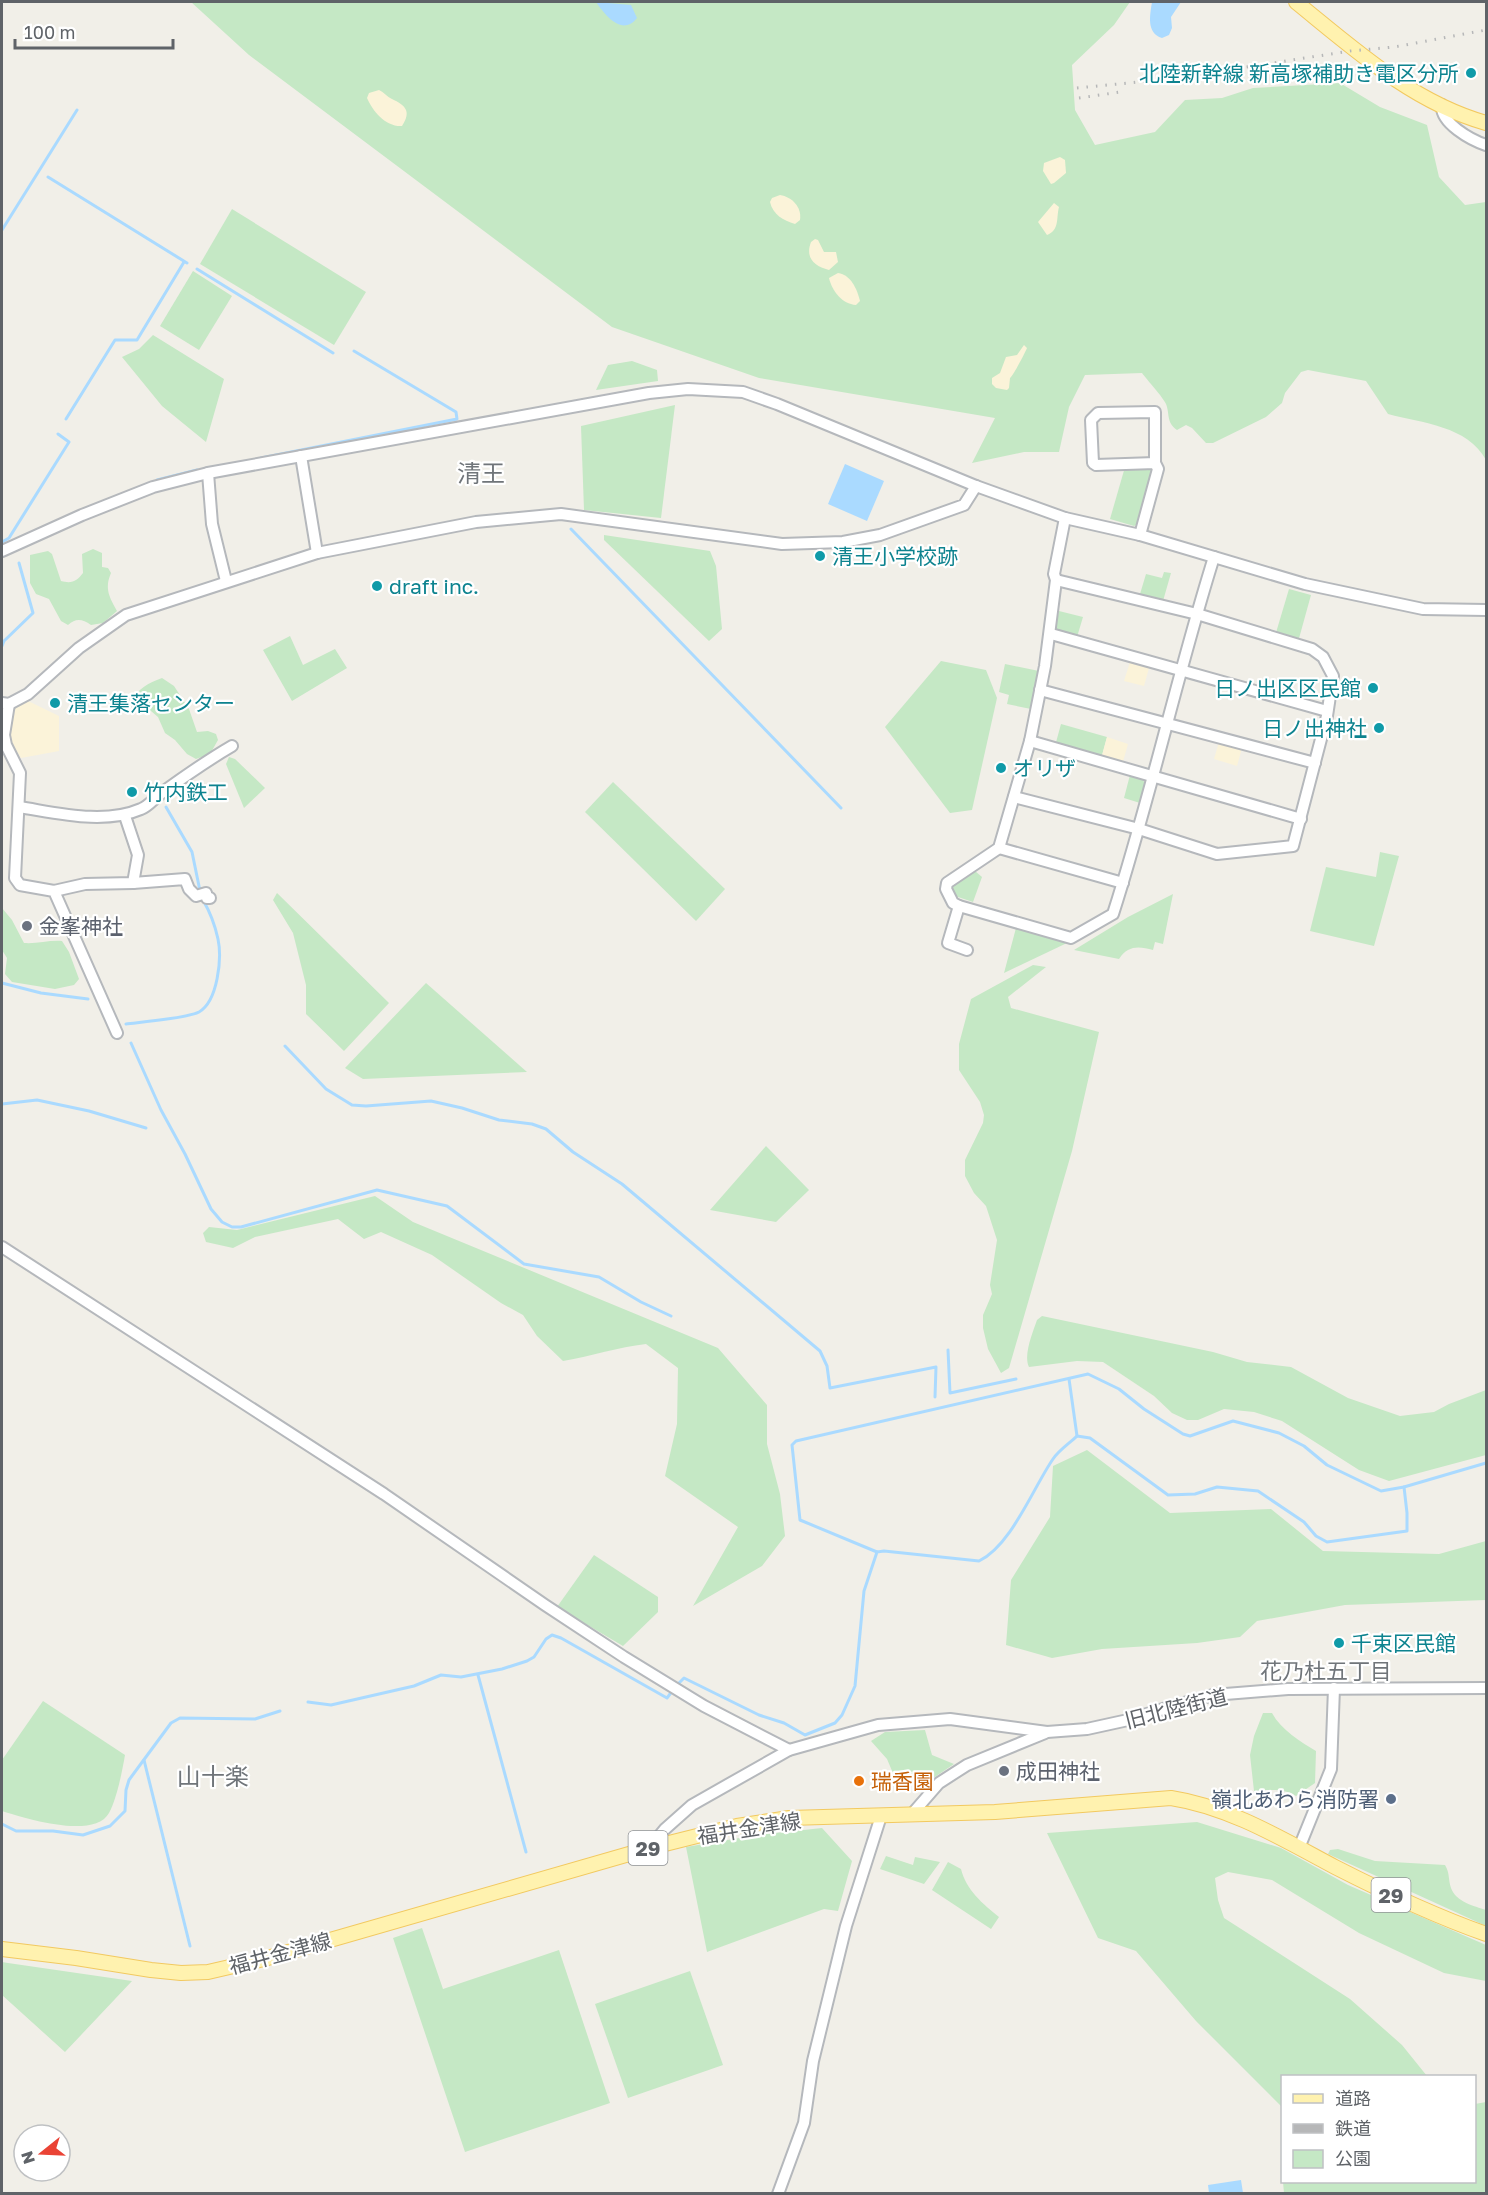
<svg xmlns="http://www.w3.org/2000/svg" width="1488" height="2195" font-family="'Golos Text','Noto Sans JP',sans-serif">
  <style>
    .green { fill: #c5e8c5 }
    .sand { fill: #fbf3d9 }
    .water { fill: #aadaff }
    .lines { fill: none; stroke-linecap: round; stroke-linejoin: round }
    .stream { stroke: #aadaff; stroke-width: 3 }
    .minor-casing { stroke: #b5b8bc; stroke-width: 14 }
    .major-casing { stroke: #f2c960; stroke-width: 16 }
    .minor { stroke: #fff; stroke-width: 10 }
    .major { stroke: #fff2af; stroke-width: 14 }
    .rail { stroke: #b6b7b8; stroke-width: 3; stroke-dasharray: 1.5 8; stroke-linecap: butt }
    .culture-dot { fill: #0f9aa8; stroke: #fff; stroke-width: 2 }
    .worship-dot { fill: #6b7280; stroke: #fff; stroke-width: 2 }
    .food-dot { fill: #e8710a; stroke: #fff; stroke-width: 2 }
    .service-dot { fill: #5c6f8a; stroke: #fff; stroke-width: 2 }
    .labels { text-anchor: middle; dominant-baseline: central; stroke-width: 4.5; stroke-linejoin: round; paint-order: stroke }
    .shield { fill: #fff; stroke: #8f9295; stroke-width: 1.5 }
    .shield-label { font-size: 20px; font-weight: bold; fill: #5f6368 }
    .culture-label { font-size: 21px; fill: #0d838f; stroke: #fff; text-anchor: start }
    .worship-label { font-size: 21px; fill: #5b616d; stroke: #fff; text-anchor: start }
    .street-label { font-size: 21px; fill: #5f6368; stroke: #fff }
    .food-label { font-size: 21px; fill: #c56008; stroke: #fff; text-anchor: start }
    .service-label { font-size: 21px; fill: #4e5e75; stroke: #fff; text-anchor: end }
    .neighbourhood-label { font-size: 22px; fill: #70757a; stroke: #fff }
    .quarter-label { font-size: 24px; fill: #70757a; stroke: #fff }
  </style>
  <rect width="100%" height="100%" fill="#f1efe8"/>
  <!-- green -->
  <g class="green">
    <path d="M191,2H1130L1114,25L1072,65L1075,110L1095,145L1155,132L1185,100L1222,98L1253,88L1340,83L1380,107L1427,125L1439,177L1465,205L1486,202V460C1468,426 1422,423 1388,414L1366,381L1308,370L1301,372L1285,393L1282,403L1266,417L1213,443H1206L1192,428L1186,425L1177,430C1166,422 1170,414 1166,404C1163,397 1147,380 1142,373L1085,375L1069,407L1059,452H1024L972,463L995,418L759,378L612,327L249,55Z"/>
    <path d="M232,209L366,292L334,345L200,264Z"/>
    <path d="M193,271L232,296L199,350L160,326Z"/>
    <path d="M153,335L224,379L206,442L162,406L122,357L139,349Z"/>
    <path d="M632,361L657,370L658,381L596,390L608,365Z"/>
    <path d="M675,405L661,518L584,510L581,426Z"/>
    <path d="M1148,466L1153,474L1139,524L1134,526L1110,519L1125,467Z"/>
    <path d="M604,535L710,551L716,566L722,629L709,641L604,540Z"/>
    <path d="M93,549L102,553V567L108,568L111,573C104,589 110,598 117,611L103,623L91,625C82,619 76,618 68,625L61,621L49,599L36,594L30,583V555L48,551L52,554L61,581C72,584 77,581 83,573L82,554Z"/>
    <path d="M1164,572L1171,573L1163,601L1140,594L1146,574L1162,578Z"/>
    <path d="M1289,589L1311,595L1298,642L1275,636Z"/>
    <path d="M1059,611L1083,617L1077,637L1058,632L1056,625Z"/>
    <path d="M290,636L303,665L335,649L347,668L292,701L263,650Z"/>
    <path d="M941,661L986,670L997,698L972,810L950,813L885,727Z"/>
    <path d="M1005,664L1039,671L1031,709L1007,704L1009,695L999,692Z"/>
    <path d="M162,678L174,686L189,709L197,732L208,731L216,734L218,740L210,754L196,759L187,754L175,740L165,733L158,717L151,711L132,705L130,702C138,689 148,683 162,678Z"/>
    <path d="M1061,724L1107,737L1101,759L1055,746Z"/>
    <path d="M229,757L235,759L265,788L244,808L226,764Z"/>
    <path d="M1130,775L1142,779L1145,783L1140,803L1124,798Z"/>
    <path d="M613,782L725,889L696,921L585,812Z"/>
    <path d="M1380,852L1399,856L1374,946L1310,931L1326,867L1376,877Z"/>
    <path d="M975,871L982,877L973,902L955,896L952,888L953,884Z"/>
    <path d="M277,893L389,1003L344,1051L306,1014V985L293,933L273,900Z"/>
    <path d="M1173,894L1163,944L1155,942L1153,950C1139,946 1128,945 1119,959L1074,950L1128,917Z"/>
    <path d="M2,908L12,920L24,943C37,944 49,940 62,941L69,952L79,979L74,985L55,989L12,982L5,974L7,958L2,950Z"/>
    <path d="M1016,928L1067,943L1004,973Z"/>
    <path d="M1033,965L1046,967L1008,997L1011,1008L1099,1032L1072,1151L1009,1368L1001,1373L988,1349L983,1328V1315L992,1294L990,1285L997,1240L986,1206L974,1193L965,1176V1160L983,1123L984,1115L980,1102L959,1070V1044L971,999Z"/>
    <path d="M426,983L527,1072L363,1079L345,1068Z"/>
    <path d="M766,1146L809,1190L776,1222L710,1210Z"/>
    <path d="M375,1196L413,1222L718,1348L767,1405V1444L780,1494L785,1536L762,1566L693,1606L738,1527L665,1476L677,1424L678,1368L646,1344C618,1347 592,1356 563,1361L537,1336L523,1315L501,1303L432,1255L381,1232L364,1239L338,1219L255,1237L233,1248L206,1242L203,1233L209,1227L237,1230Z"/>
    <path d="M1042,1316L1213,1352L1247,1362L1291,1367L1348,1398L1400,1416L1434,1412L1449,1404L1486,1390V1455L1389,1481L1359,1470L1282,1421L1254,1412L1224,1409L1198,1420H1187L1172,1413L1154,1396L1103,1362L1077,1361L1029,1367C1023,1355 1033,1332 1037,1320Z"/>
    <path d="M1087,1450L1170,1513L1271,1509L1323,1551L1439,1554L1486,1541V1600L1345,1605L1257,1621L1240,1637L1197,1643L1102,1649L1052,1658L1006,1645L1011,1580L1050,1517L1053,1466Z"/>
    <path d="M594,1555L658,1597V1612L623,1646L557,1607Z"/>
    <path d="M43,1701L125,1755C122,1772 117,1798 109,1813C94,1840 24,1818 2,1811V1760Z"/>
    <path d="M1263,1713H1272C1281,1730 1301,1742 1316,1751L1315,1783L1296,1796C1283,1788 1270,1790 1254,1791L1250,1755L1254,1736Z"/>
    <path d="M925,1730L932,1755L954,1764L923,1785H898L887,1759L871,1741L885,1732Z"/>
    <path d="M1197,1822L1281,1848L1348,1885L1486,1945V1981L1444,1973L1359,1933L1272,1880L1228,1872L1215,1878L1218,1900L1224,1918L1350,1999L1402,2045L1427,2076H1282V2107L1196,2021L1136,1951L1098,1938L1047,1833Z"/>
    <path d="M822,1828L852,1861L838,1911L824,1909L707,1952L686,1847L757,1835Z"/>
    <path d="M1338,1849L1375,1861L1445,1865C1450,1873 1448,1879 1451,1888C1456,1902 1474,1906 1486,1910V1926L1328,1854L1330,1850Z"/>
    <path d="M886,1856L913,1865L915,1857L940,1862L924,1884L880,1869Z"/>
    <path d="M948,1862L961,1869C966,1890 983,1904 999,1917L991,1929L932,1890Z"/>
    <path d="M422,1928L443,1989L559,1950L610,2103L465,2152L393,1938Z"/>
    <path d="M2,1962L8,1963L132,1981L65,2052L2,1995Z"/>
    <path d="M690,1971L723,2065L628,2098L595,2004Z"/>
    <path d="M1486,2102V2193H1284L1283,2182H1474L1475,2104Z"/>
  </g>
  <!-- sand -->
  <g class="sand">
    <path d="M379,90C384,92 387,97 392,99C405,105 412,111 402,126C386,127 373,112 367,98L369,93Z"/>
    <path d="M1060,157L1065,160L1066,173L1054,183L1051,184L1043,171L1044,163Z"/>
    <path d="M780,195C792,197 802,207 800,220L795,224C783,220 773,215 770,202L772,198Z"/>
    <path d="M1054,203L1059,207C1056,218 1060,230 1047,235L1038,222Z"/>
    <path d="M815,239L818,240L824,252H836L838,262L829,270C814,266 805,258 811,242Z"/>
    <path d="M838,273C851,275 857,289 860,301L856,305C842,304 832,291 829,278Z"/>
    <path d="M1024,345L1027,348C1025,353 1013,376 1010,378L1009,388L1007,390L996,388L992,384V378L1000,373L1006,357L1017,355Z"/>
    <path d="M1130,662L1149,668L1144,686L1124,681Z"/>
    <path d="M26,700L59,716V751L21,758L10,741L12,710Z"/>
    <path d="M1107,737L1128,744L1122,765L1101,759Z"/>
    <path d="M1219,742L1242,748L1237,766L1214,759Z"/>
  </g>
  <!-- water -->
  <g class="water">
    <path d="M596,2L631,5L637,18C622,37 605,15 596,2Z"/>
    <path d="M1152,2H1181L1171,17L1172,28L1169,35L1162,38C1146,33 1150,15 1152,2Z"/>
    <path d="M845,464L884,481L867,521L828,504Z"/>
    <path d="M1241,2180L1243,2193H1209L1208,2185Z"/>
  </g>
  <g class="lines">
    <!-- stream -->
    <g class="stream">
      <path d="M48,177L187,263"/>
      <path d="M2,230L77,110"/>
      <path d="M197,269L333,353"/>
      <path d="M66,419L115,340H137L184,262"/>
      <path d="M261,458L457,419L456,412L354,351"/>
      <path d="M157,480L197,470"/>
      <path d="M571,529L841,808"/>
      <path d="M2,542L9,538L69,442L58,434"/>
      <path d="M2,646L4,641L33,613L19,563"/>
      <path d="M166,807L192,852L200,891"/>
      <path d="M2,983L41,993L88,999"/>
      <path d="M126,1024C142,1022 188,1018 199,1012C218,1001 222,958 218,939C215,925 210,912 203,900"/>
      <path d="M131,1043L161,1110L185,1154L211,1209L222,1222L232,1227H241L377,1190L447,1206L524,1264L599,1277L641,1302L671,1316"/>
      <path d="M285,1046L326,1089L352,1105L366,1106L431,1101L462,1108L499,1120L532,1124L546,1129L573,1152L622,1184L820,1351L827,1366L830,1388L936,1367L935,1397"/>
      <path d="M2,1104L37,1100L89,1111L146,1128"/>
      <path d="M948,1350L950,1393L1016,1379"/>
      <path d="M1069,1379L1077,1436"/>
      <path d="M877,1552L800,1520L792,1445L796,1441L1088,1374L1119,1389L1144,1409L1183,1434L1190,1436L1233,1421L1279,1433L1304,1446L1327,1465L1381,1491L1404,1487"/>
      <path d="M478,1675L526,1852"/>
      <path d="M677,1685L684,1678L759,1715L784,1723L805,1735L835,1723L842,1715L855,1686L864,1591L877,1552L884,1551L979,1561C1011,1546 1033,1488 1053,1459C1059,1450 1070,1443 1077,1436L1090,1438L1168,1495L1195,1494L1217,1487L1258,1491L1304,1522L1316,1536L1327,1542L1407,1531V1513L1404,1487L1486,1463"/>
      <path d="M308,1702L331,1705L414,1686L441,1675L461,1677L502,1669L527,1661L534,1657L546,1639L552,1635L561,1638L667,1698L673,1690"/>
      <path d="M144,1760L190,1946"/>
      <path d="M2,1824L16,1831H53L83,1835L110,1826L125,1811L126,1790L129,1780L171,1723L180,1718L255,1719L280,1711"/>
    </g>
    <defs>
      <g id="minor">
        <path d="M1442,105C1440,123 1471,140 1486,145"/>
        <path d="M301,456L317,553"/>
        <path d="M208,473L212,524L226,581"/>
        <path d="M1065,518L1054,574L1056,580L1045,666L1030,741L999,848L947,883L946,889L953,903L959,906L1071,938L1113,914C1151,796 1177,675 1214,557"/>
        <path d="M1140,535L1158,469L1155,463V412L1098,413L1091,420L1093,463L1096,465L1155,463"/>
        <path d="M2,551L82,515L153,487L208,473L649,393L688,389L743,392L777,404L976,486L1065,518L1140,535L1305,584L1423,609L1486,610"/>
        <path d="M1051,634L1327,711"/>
        <path d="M1040,690L1315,763"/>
        <path d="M2,703L9,704L28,694L79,648L126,615L317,553L476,522L561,514L782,544L843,542L880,535L964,505L976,486"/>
        <path d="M9,704L4,735L6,745L20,773L15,878L20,885L54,891L117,1033"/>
        <path d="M1030,741L1301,819"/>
        <path d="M1014,797L1139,829L1217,854L1293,846L1327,716L1333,676L1323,657L1312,649L1197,614L1056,580"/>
        <path d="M19,807C58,813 104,825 141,809C149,806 155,797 163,792C185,776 208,760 232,746"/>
        <path d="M999,848L1123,883"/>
        <path d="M133,883L185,879L189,889L196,896L206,893L207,898H210"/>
        <path d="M54,891L85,884L133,883L138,855L125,816"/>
        <path d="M959,906L948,943L967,950"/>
        <path d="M2,1247L384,1494L545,1605L624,1657L704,1706L789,1750"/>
        <path d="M912,1814L939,1783L967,1765L1045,1733"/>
        <path d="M657,1846L660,1835L665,1829L692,1805L789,1750L878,1725L950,1719L1047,1732L1087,1729L1128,1720L1173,1706L1213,1695L1288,1689L1486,1688"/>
        <path d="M1299,1848L1331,1769L1334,1688"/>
        <path d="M778,2194L804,2123L813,2061L846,1926L881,1816"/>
      </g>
      <g id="major">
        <path d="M1296,2C1354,49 1412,102 1486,123"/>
        <path d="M2,1949L76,1958L151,1970L181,1973L208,1972L264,1959L657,1846L737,1826L789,1818L995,1812L1171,1798C1230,1807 1284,1840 1335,1867C1384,1892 1435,1916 1486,1934"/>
      </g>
    </defs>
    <!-- minor casing -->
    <use href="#minor" class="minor-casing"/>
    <!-- major casing -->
    <use href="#major" class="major-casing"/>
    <!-- minor -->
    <use href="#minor" class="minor"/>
    <!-- major -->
    <use href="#major" class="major"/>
    <!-- rail -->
    <g class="rail">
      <path d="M1077,88L1170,79L1350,51L1394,47L1486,30"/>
      <path d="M1079,98L1120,92"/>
    </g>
  </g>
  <!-- markers -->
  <g class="culture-dot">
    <circle cx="1471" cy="73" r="6"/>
    <circle cx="820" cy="556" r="6"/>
    <circle cx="377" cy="586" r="6"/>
    <circle cx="1373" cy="688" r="6"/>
    <circle cx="55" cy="703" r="6"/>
    <circle cx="1379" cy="728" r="6"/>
    <circle cx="1001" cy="768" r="6"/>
    <circle cx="132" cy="792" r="6"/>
    <circle cx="1339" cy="1643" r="6"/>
  </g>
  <g class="worship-dot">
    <circle cx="27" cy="926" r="6"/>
    <circle cx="1004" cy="1771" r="6"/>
  </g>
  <circle class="food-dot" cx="859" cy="1781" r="6"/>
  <circle class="service-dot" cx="1391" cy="1799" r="6"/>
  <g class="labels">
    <!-- shield labels -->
    <g class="shield">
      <rect x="628.5" y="1831" width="39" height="34" rx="4.5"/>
      <rect x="1371.5" y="1878" width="39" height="34" rx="4.5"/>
    </g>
    <g class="shield-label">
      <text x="648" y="1848">29</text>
      <text x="1391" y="1895">29</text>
    </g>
    <!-- culture labels -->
    <g class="culture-label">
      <text x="1459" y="73" text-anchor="end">北陸新幹線 新高塚補助き電区分所</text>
      <text x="832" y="556">清王小学校跡</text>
      <text x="389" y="586">draft inc.</text>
      <text x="1361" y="688" text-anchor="end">日ノ出区区民館</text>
      <text x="67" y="703">清王集落センター</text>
      <text x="1367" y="728" text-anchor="end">日ノ出神社</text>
      <text x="1013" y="768">オリザ</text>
      <text x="144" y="792">竹内鉄工</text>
      <text x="1351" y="1643">千束区民館</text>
    </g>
    <!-- worship labels -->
    <g class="worship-label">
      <text x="39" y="926">金峯神社</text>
      <text x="1016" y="1771">成田神社</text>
    </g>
    <!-- street labels -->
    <g class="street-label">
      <text transform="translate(1176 1708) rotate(-14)">旧北陸街道</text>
      <text transform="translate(749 1828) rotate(-9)">福井金津線</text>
      <text transform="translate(280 1953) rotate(-15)">福井金津線</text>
    </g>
    <!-- food labels -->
    <g class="food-label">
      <text x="871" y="1781">瑞香園</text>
    </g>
    <!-- service labels -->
    <g class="service-label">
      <text x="1379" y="1799">嶺北あわら消防署</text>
    </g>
    <!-- neighbourhood labels -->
    <g class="neighbourhood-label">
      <text x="1326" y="1670">花乃杜五丁目</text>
    </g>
    <!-- quarter labels -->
    <g class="quarter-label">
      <text x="481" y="472">清王</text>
      <text x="213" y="1775">山十楽</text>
    </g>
  </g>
  <!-- border -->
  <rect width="1488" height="2195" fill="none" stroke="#5f6368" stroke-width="6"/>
  <!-- legend -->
  <rect x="1281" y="2075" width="195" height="108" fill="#ffffff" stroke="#bfc1c3" stroke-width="1.5"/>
  <rect x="1293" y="2094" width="30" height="9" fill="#fff2af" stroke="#bfc1c3" stroke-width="1.5"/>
  <text x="1335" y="2105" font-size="18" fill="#5f6368">道路</text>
  <rect x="1293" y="2124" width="30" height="9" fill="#b6b7b8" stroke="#bfc1c3" stroke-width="1.5"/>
  <text x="1335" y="2135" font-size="18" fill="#5f6368">鉄道</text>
  <rect x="1293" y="2150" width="30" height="18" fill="#c5e8c5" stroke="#bfc1c3" stroke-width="1.5"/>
  <text x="1335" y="2165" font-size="18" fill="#5f6368">公園</text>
  <!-- north arrow -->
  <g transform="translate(42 2153) rotate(252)"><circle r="28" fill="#ffffff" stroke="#bfc1c3" stroke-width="1.5"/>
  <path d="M0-4.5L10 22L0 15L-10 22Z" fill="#ea4335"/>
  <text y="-9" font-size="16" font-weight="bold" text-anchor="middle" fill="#5f6368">N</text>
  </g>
  <!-- scale -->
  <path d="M15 39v9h158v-9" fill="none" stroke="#5f6368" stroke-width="3"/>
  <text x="24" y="39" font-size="18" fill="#5f6368" stroke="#ffffff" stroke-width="4.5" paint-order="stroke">100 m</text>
</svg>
